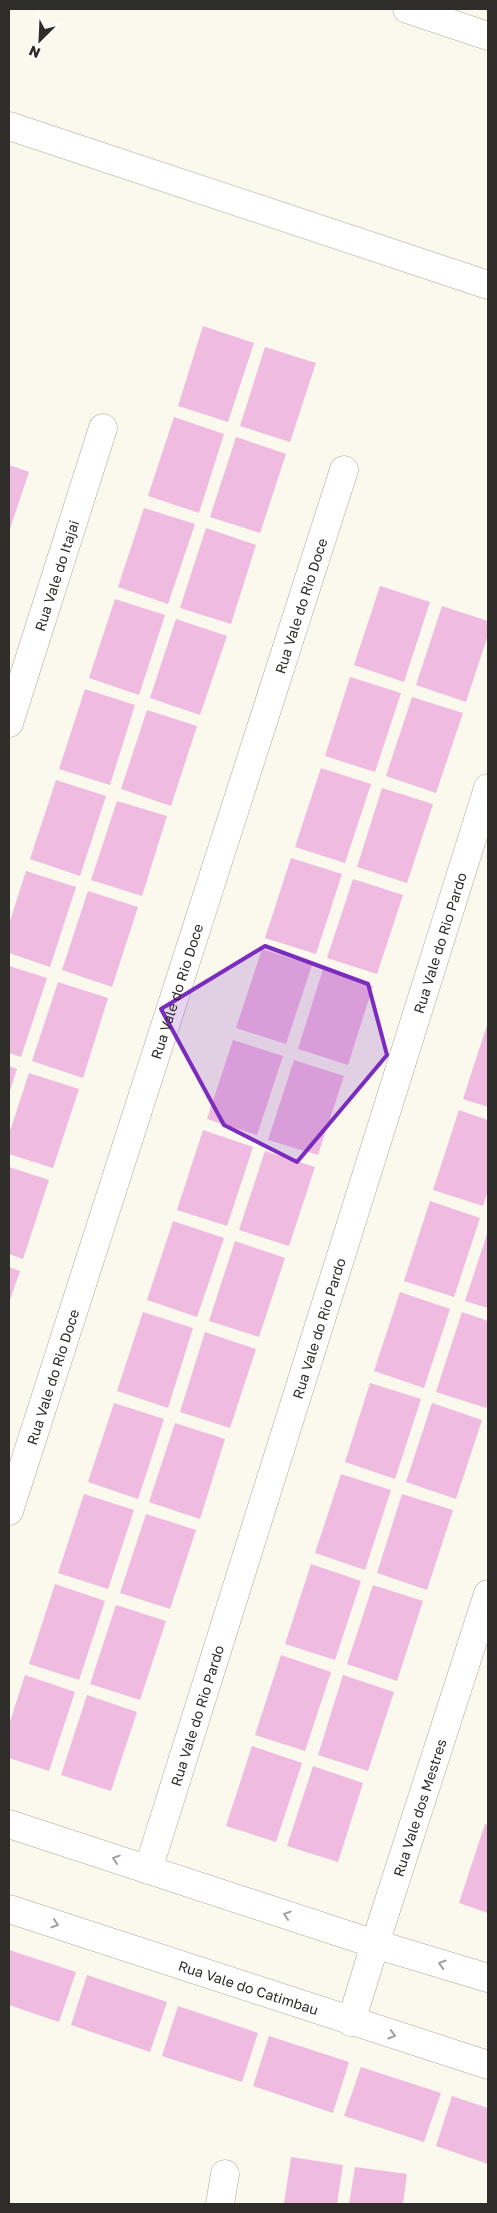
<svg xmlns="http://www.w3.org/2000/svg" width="497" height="2213" font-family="'Golos Text',sans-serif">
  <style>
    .building { fill: #f0bbe1 }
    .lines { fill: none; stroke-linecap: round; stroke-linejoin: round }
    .street-casing { stroke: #aaa79d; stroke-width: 29 }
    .street { stroke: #fff; stroke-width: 28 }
    .oneway { stroke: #a1a09f }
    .marked { fill: #7b2cbf; fill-opacity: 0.2; stroke: #7b2cbf; stroke-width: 4; stroke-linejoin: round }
    .labels { text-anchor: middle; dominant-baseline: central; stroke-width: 4; stroke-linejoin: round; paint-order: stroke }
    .street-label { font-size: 14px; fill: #2f2d29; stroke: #fff }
  </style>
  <rect width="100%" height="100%" fill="#fbf8ed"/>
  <!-- building -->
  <g class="building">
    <path d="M203,326L254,343L228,422L178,406Z"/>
    <path d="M265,347L316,363L290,442L240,426Z"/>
    <path d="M174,417L224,434L199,513L148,496Z"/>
    <path d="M236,437L286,454L260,533L210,517Z"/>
    <path d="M9,465L29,472L9,532Z"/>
    <path d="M144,508L195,524L168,604L118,587Z"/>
    <path d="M206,528L256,545L231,624L180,608Z"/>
    <path d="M380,586L430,602L404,682L354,665Z"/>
    <path d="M115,599L165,615L139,695L89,678Z"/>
    <path d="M442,606L488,621V635L466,702L416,685Z"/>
    <path d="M176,619L227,636L200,715L150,698Z"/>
    <path d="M350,677L401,693L375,772L325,756Z"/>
    <path d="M85,689L135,705L110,785L59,769Z"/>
    <path d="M412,697L463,713L436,793L386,776Z"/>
    <path d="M147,710L197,726L171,806L121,789Z"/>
    <path d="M321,768L371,784L345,863L295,847Z"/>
    <path d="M56,780L106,796L80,876L30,859Z"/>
    <path d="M382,788L433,804L407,883L357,867Z"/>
    <path d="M117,801L167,816L142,896L91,880Z"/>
    <path d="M291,858L342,874L316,954L265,938Z"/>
    <path d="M26,871L76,887L50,967L9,953V924Z"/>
    <path d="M353,879L403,895L377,974L327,958Z"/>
    <path d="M88,891L138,907L112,987L62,970Z"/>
    <path d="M262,949L312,965L286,1044L236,1028Z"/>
    <path d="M9,966L47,978L21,1057L9,1053Z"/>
    <path d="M323,969L373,986L348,1065L298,1049Z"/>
    <path d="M58,982L108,998L83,1078L32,1061Z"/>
    <path d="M488,1022V1107L463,1099Z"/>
    <path d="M233,1040L283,1056L257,1135L207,1119Z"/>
    <path d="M294,1060L344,1076L318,1155L268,1140Z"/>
    <path d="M9,1066L17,1069L9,1094Z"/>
    <path d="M29,1073L79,1089L53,1168L9,1154V1134Z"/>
    <path d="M459,1110L488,1120V1191L483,1206L433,1190Z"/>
    <path d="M203,1130L253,1147L227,1226L177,1210Z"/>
    <path d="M265,1151L315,1167L289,1246L239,1230Z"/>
    <path d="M9,1167L49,1180L23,1259L9,1254Z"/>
    <path d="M430,1201L480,1218L454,1297L404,1281Z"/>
    <path d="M173,1221L224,1238L197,1317L147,1300Z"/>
    <path d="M488,1231V1308L465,1301Z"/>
    <path d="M235,1241L285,1258L259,1337L209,1321Z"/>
    <path d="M9,1267L20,1271L9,1303Z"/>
    <path d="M400,1292L450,1309L424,1388L374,1371Z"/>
    <path d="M143,1312L193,1328L168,1408L117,1391Z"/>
    <path d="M462,1312L488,1321V1401L486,1408L436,1392Z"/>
    <path d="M205,1332L256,1349L230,1428L180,1412Z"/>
    <path d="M370,1383L421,1399L395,1479L345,1462Z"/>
    <path d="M114,1403L164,1419L138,1499L88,1482Z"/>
    <path d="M432,1403L482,1420L456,1499L406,1482Z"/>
    <path d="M175,1423L225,1439L200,1519L149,1502Z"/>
    <path d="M341,1474L391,1490L365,1570L315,1553Z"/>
    <path d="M84,1494L134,1510L108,1589L58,1573Z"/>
    <path d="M402,1494L453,1510L427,1590L377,1573Z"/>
    <path d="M146,1514L196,1530L170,1609L120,1593Z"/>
    <path d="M311,1564L361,1581L335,1660L285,1644Z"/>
    <path d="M55,1584L105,1601L79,1680L29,1664Z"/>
    <path d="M373,1585L423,1601L397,1681L347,1664Z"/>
    <path d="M116,1605L166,1621L140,1700L90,1684Z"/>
    <path d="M281,1655L331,1672L305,1751L255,1735Z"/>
    <path d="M25,1675L75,1692L49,1771L9,1758V1725Z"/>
    <path d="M343,1675L394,1692L368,1771L318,1755Z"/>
    <path d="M87,1695L137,1712L111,1791L61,1775Z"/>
    <path d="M252,1746L302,1763L276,1842L226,1826Z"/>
    <path d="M313,1766L363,1783L338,1862L287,1846Z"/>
    <path d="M485,1824L488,1825V1913L459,1903Z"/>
    <path d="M9,1950L76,1972L59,2022L9,2005Z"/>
    <path d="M87,1975L167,2002L150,2052L71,2025Z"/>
    <path d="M178,2006L258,2033L242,2082L162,2056Z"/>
    <path d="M269,2036L349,2062L333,2113L253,2086Z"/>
    <path d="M361,2067L441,2093L424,2142L344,2116Z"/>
    <path d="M452,2096L488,2108V2164L436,2146Z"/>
    <path d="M291,2157L343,2165L337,2204H284Z"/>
    <path d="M355,2167L407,2174L403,2204H349Z"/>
  </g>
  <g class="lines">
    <defs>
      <g id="street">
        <path d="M407,9L488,36"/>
        <path d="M9,126L488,285"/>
        <path id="s1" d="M9,723L103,428"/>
        <path id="s2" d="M9,1511L344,470"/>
        <path d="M9,1824L375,1944L488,1978"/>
        <path id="s3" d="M148,1870L488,788"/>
        <path id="s4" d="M9,1909L488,2065"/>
        <path id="s5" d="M351,2022L375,1944L488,1594"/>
        <path d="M220,2204L225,2174"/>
      </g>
    </defs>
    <!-- street casing -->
    <use href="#street" class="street-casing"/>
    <!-- street -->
    <use href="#street" class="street"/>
  </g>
  <!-- one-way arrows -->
  <defs><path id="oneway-chevron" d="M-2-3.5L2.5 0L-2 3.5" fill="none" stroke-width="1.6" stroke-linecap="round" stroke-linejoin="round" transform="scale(1.25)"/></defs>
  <g class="oneway">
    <use href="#oneway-chevron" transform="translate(116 1859) rotate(-162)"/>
    <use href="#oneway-chevron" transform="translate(287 1915) rotate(-162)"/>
    <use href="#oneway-chevron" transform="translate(55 1924) rotate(18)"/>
    <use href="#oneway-chevron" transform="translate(442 1964) rotate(-163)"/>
    <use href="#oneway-chevron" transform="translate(392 2035) rotate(17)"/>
  </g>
  <!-- marked area -->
  <path class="marked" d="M265,946L368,984L387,1055L297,1162L224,1125L161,1009Z"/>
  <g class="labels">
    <!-- street labels -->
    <g class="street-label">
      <text stroke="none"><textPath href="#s1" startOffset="155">Rua Vale do Itajai</textPath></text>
      <text stroke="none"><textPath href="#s2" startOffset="951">Rua Vale do Rio Doce</textPath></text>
      <text stroke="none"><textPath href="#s3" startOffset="972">Rua Vale do Rio Pardo</textPath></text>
      <text stroke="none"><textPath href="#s2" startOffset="546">Rua Vale do Rio Doce</textPath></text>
      <text stroke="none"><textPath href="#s3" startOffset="568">Rua Vale do Rio Pardo</textPath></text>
      <text stroke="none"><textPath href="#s2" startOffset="141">Rua Vale do Rio Doce</textPath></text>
      <text stroke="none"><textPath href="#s3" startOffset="162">Rua Vale do Rio Pardo</textPath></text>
      <text stroke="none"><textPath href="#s5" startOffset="225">Rua Vale dos Mestres</textPath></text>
      <text stroke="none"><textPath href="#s4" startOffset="252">Rua Vale do Catimbau</textPath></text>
    </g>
  </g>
  <!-- border -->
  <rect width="497" height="2213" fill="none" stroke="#2f2d29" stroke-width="20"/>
  <!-- north arrow -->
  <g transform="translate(40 40) rotate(204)" stroke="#ffffff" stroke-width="4" paint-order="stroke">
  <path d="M0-4L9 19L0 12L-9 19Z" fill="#2f2d29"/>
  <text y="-8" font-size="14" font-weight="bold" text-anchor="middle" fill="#2f2d29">N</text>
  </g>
</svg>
